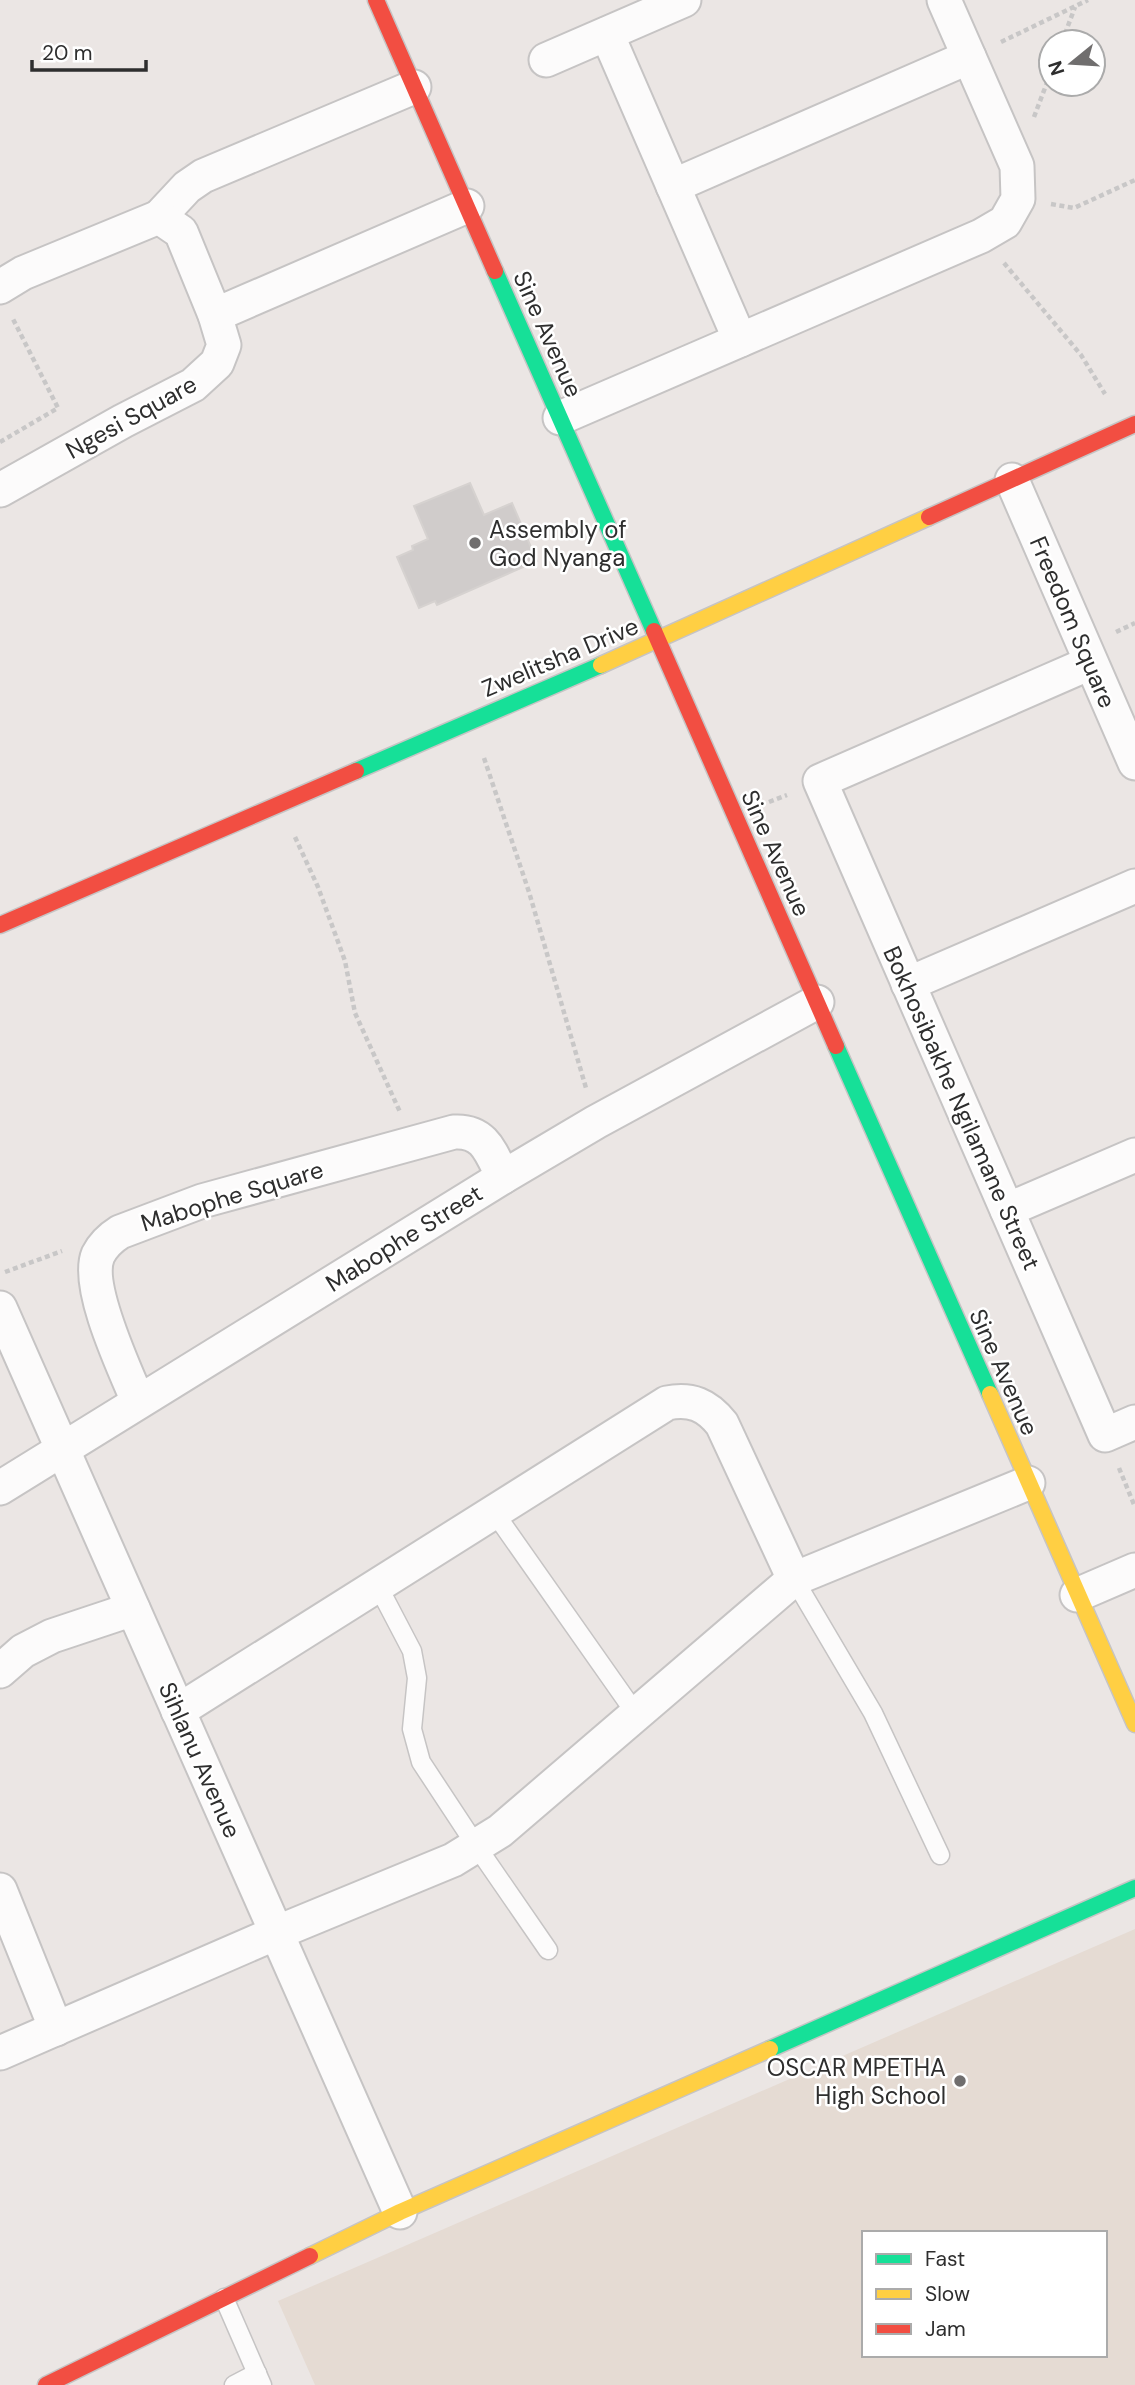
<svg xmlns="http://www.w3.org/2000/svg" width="1135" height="2385" font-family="'DM Sans',sans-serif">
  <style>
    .education { fill: #e5dbd3; fill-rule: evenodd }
    .building { fill: #d0cccb; stroke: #d6d2d0; stroke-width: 2 }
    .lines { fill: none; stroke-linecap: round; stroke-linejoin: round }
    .lane-casing { stroke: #c6c4c4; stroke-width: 21 }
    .street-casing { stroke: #c6c4c4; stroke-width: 37 }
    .fast-casing { stroke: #c6c4c4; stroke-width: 19 }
    .slow-casing { stroke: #c6c4c4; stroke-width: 19 }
    .jam-casing { stroke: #c6c4c4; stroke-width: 19 }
    .path { stroke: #c8c7c7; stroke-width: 4.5; stroke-dasharray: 5 3.5; stroke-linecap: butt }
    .lane { stroke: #fcfbfb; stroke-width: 18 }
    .street { stroke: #fcfbfb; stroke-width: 33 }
    .fast { stroke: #16e098; stroke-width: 16 }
    .slow { stroke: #ffcf43; stroke-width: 16 }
    .jam { stroke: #f24e42; stroke-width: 16 }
    .poi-dot { fill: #706e6e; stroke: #fff; stroke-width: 2.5 }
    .labels { text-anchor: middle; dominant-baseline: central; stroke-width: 5; stroke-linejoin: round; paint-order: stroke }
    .street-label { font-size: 24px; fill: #2e2e2e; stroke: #fff }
    .poi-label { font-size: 24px; fill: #2e2e2e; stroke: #fff; text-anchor: start }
  </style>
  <rect width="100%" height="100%" fill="#ebe6e4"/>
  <!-- education -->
  <path class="education" d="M1135,1929V2385H315L278,2301ZM864,2233H1105V2355H864Z"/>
  <!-- building -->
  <path class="building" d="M470,483L484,515L512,503L537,561L437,605L435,601L419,608L397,557L413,550L412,546L428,539L414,506Z"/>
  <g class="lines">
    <defs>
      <g id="lane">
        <path d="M494,1512L636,1714"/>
        <path d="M794,1579L873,1713L940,1855"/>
        <path d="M378,1586L412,1651L417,1678L412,1729L421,1762L477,1847L548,1950"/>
        <path d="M224,2298L262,2385"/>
        <path d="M234,2385L257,2373"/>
      </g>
      <g id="street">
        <path d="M607,34L740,340"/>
        <path d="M546,60L684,0"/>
        <path d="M673,186L969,57"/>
        <path d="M159,217L187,187L203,176L414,87"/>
        <path d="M0,287L23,273L159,217L181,232L215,315L224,345L217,363L193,385L123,421L0,490"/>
        <path d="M215,315L467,206"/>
        <path d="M560,418L981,236L1005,222L1018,199L1017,166L944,0"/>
        <path d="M1012,480L1135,763"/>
        <path d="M1090,663L820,781L1105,1435L1135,1422"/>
        <path d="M908,984L1135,886"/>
        <path d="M1007,1210L1135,1155"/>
        <path d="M0,1308L400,2212"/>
        <path d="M138,1401C125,1370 85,1286 98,1255C103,1245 112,1237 120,1232L202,1201L454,1132C485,1130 491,1153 503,1177"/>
        <path d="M0,1488L503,1177L596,1122L817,1002"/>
        <path d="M1077,1595L1135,1570"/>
        <path d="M0,1671L23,1651L52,1636L133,1609"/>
        <path d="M178,1711L667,1403C691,1398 707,1405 722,1424L794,1579"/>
        <path d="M0,1890L56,2029"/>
        <path d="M0,2053L276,1933L453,1860L500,1831L794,1579L1028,1483"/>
      </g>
      <g id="fast">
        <path d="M495,271L654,631"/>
        <path d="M356,771L601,665"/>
        <path d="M836,1046L990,1394"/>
        <path d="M770,2049L1135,1888"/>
      </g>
      <g id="slow">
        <path d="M601,665L929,517"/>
        <path d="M990,1394L1135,1724"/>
        <path d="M310,2256L400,2212L770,2049"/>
      </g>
      <g id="jam">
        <path d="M376,0L495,271"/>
        <path d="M929,517L1135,424"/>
        <path d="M654,631L836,1046"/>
        <path d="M0,925L356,771"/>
        <path d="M46,2385L310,2256"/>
      </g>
    </defs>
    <!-- lane casing -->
    <use href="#lane" class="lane-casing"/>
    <!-- street casing -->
    <use href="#street" class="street-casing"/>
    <!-- fast casing -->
    <use href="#fast" class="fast-casing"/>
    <!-- slow casing -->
    <use href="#slow" class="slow-casing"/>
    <!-- jam casing -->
    <use href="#jam" class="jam-casing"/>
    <!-- path -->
    <g class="path">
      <path d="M1001,42L1088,0"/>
      <path d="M1062,42L1075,7"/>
      <path d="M1034,117L1051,72"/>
      <path d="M1051,204L1074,208L1135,180"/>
      <path d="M1004,263L1081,355L1105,394"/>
      <path d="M0,442L58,408L13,319"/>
      <path d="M1116,632L1135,623"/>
      <path d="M484,758L529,892L586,1088"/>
      <path d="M769,802L787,795"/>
      <path d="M295,837L318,887L345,961L355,1013L400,1112"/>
      <path d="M5,1272L62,1251"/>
      <path d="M1119,1468L1135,1507"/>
    </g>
    <!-- lane -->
    <use href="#lane" class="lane"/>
    <!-- street -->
    <use href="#street" class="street"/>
    <!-- fast -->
    <use href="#fast" class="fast"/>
    <!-- slow -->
    <use href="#slow" class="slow"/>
    <!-- jam -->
    <use href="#jam" class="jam"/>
  </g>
  <!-- markers -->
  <g class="poi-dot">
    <circle cx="475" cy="543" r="7"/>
    <circle cx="960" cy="2081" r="7"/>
  </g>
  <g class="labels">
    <!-- street labels -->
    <g class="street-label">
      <text transform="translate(548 334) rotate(66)">Sine Avenue</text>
      <text transform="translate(131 417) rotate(-29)">Ngesi Square</text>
      <text transform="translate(1073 622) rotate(67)">Freedom Square</text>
      <text transform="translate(560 657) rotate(-23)">Zwelitsha Drive</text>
      <text transform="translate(776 853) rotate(66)">Sine Avenue</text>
      <text transform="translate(962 1108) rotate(66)">Bokhosibakhe Ngilamane Street</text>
      <text transform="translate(232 1196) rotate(-17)">Mabophe Square</text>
      <text transform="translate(404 1238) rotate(-32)">Mabophe Street</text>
      <text transform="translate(1004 1372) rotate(66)">Sine Avenue</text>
      <text transform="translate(200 1760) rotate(66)">Sihlanu Avenue</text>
    </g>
    <!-- poi labels -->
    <g class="poi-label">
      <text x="489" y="529">Assembly of<tspan x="489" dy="28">God Nyanga</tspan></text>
      <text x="946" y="2067" text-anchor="end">OSCAR MPETHA<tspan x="946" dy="28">High School</tspan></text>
    </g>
  </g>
  <!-- legend -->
  <rect x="862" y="2231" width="245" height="126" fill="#ffffff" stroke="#ababab" stroke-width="2"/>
  <rect x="876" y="2254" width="35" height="10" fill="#16e098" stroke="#ababab" stroke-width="2"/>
  <text x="925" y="2266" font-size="21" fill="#2e2e2e">Fast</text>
  <rect x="876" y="2289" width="35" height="10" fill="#ffcf43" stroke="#ababab" stroke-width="2"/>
  <text x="925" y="2301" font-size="21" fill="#2e2e2e">Slow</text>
  <rect x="876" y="2324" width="35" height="10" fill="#f24e42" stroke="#ababab" stroke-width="2"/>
  <text x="925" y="2336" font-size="21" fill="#2e2e2e">Jam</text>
  <!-- north arrow -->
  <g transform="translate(1072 63) rotate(252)"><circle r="33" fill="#ffffff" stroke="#ababab" stroke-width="2"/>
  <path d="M0-5L12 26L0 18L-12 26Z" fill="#706e6e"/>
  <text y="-10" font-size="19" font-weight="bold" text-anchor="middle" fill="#2e2e2e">N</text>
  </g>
  <!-- scale -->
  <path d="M32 60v10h114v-10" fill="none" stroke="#2e2e2e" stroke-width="3.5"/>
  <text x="42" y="60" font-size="21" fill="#2e2e2e" stroke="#ffffff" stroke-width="5" paint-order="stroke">20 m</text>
</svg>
